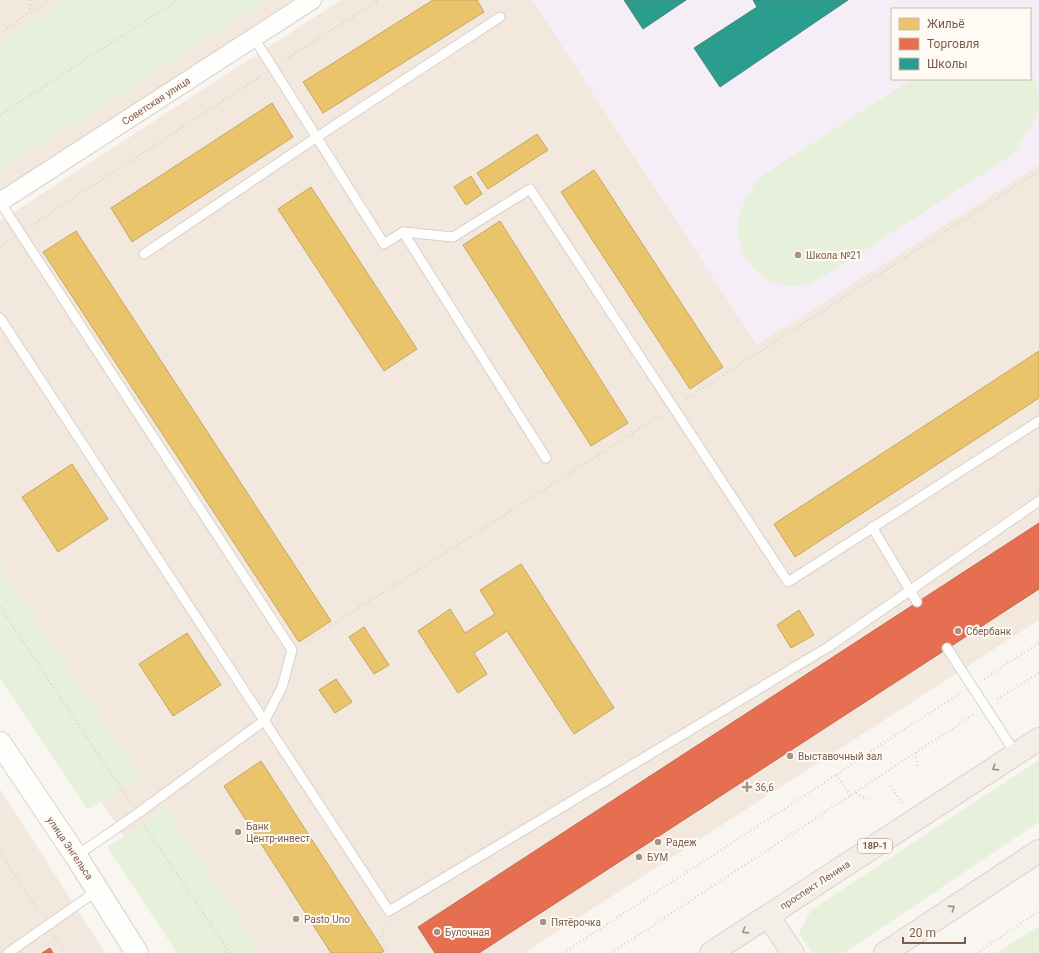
<svg xmlns="http://www.w3.org/2000/svg" width="1039" height="953" font-family="Roboto,sans-serif">
  <style>
    .residential { fill: #f2e8de; fill-rule: evenodd }
    .education { fill: #f6eef6; fill-rule: evenodd }
    .green { fill: #e7f0db }
    .homes { fill: #e9c46a; stroke: #c8a561 }
    .shops { fill: #e76f51; stroke: #c66950 }
    .schools { fill: #2a9d8f; stroke: #428a7b }
    .lines { fill: none; stroke-linecap: round; stroke-linejoin: round }
    .lane-casing { stroke: #d7d1cb; stroke-width: 11 }
    .street-casing { stroke: #d7d1cb; stroke-width: 20 }
    .secondary-casing { stroke: #d9d2cb; stroke-width: 24 }
    .primary-casing { stroke: #dad1cc; stroke-width: 24 }
    .path { stroke: #dcd5d0; stroke-width: 2.5; stroke-dasharray: 1 3; stroke-linecap: butt }
    .lane { stroke: #fefefd; stroke-width: 9 }
    .street { stroke: #fefefd; stroke-width: 18 }
    .secondary { stroke: #fefefd; stroke-width: 22 }
    .primary { stroke: #f3eee8; stroke-width: 22 }
    .oneway { stroke: #a48f83 }
    .poi-dot { fill: #a69286; stroke: #fffaf3; stroke-width: 1.5 }
    .labels { text-anchor: middle; dominant-baseline: central; stroke-width: 4; stroke-linejoin: round; paint-order: stroke }
    .shield { fill: #fffaf3; stroke: #a28b7f; stroke-width: 1 }
    .shield-label { font-size: 9px; font-weight: bold; fill: #7a5c4d }
    .street-label { font-size: 10px; fill: #7a5c4d; stroke: #fffaf3 }
    .poi-label { font-size: 10px; fill: #7a5c4d; stroke: #fffaf3; text-anchor: start }
  </style>
  <rect width="100%" height="100%" fill="#f9f5f0"/>
  <!-- residential -->
  <g class="residential">
    <path d="M0,0H294L0,192Z"/>
    <path d="M341,0H1039V620L524,953H200L0,647V221ZM892,9H1030V79H892Z"/>
    <path d="M0,789L105,953H0Z"/>
  </g>
  <!-- education -->
  <path class="education" d="M532,0H1039V165L757,345ZM892,9H1030V79H892Z"/>
  <!-- green -->
  <g class="green">
    <path d="M66,0H268L0,171V42Z"/>
    <path d="M1030,71L1033,75L1039,96L1038,115L1012,155L823,277C818,279 812,283 806,285C769,293 736,261 738,224C739,208 751,189 760,177L912,79H1030Z"/>
    <path d="M0,566L140,776L88,810L0,678Z"/>
    <path d="M1039,760V822L844,953H812L799,933L811,910Z"/>
    <path d="M166,808L261,953H177L107,847Z"/>
    <path d="M1039,926V953H997Z"/>
  </g>
  <!-- homes -->
  <g class="homes">
    <path d="M433,0H477L484,12L323,113L303,82Z"/>
    <path d="M272,103L293,137L132,242L111,208Z"/>
    <path d="M537,134L548,150L488,189L477,173Z"/>
    <path d="M594,170L723,367L690,389L561,192Z"/>
    <path d="M471,176L482,194L466,205L454,187Z"/>
    <path d="M311,187L417,349L384,371L278,209Z"/>
    <path d="M500,221L628,423L591,446L463,245Z"/>
    <path d="M76,231L331,621L299,642L43,252Z"/>
    <path d="M1039,351V398L795,557L774,524Z"/>
    <path d="M72,464L108,519L58,552L22,497Z"/>
    <path d="M521,564L614,708L574,734L507,631L474,653L487,674L458,693L418,631L450,609L465,633L495,614L480,590Z"/>
    <path d="M799,610L814,635L791,648L777,625Z"/>
    <path d="M364,627L389,665L374,674L349,637Z"/>
    <path d="M187,633L221,685L173,716L139,664Z"/>
    <path d="M336,679L352,702L335,713L319,690Z"/>
    <path d="M261,761L384,951L381,953H331L224,786Z"/>
  </g>
  <!-- shops -->
  <g class="shops">
    <path d="M1039,523V589L479,953H435L418,927Z"/>
    <path d="M50,948L53,953H42Z"/>
  </g>
  <!-- schools -->
  <g class="schools">
    <path d="M624,0H686L643,29Z"/>
    <path d="M753,0H848L720,87L694,48L757,7Z"/>
  </g>
  <g class="lines">
    <defs>
      <g id="lane">
        <path d="M254,38L384,244L403,232L546,458"/>
        <path d="M0,202L292,650L282,687L265,720L137,814L76,856"/>
        <path d="M403,232L453,237L530,189L788,582L1039,421"/>
        <path d="M144,254L317,137L500,17"/>
        <path d="M0,318L389,911L830,646L1039,501"/>
        <path d="M872,527L917,602"/>
        <path d="M947,648L1016,754"/>
        <path d="M8,953L98,890"/>
      </g>
      <path id="street" d="M0,202L312,0"/>
      <path id="secondary" d="M0,743L76,856L137,953"/>
      <g id="primary">
        <path d="M768,916L793,953"/>
        <path d="M711,953L1039,739"/>
        <path d="M885,953L1039,851"/>
      </g>
    </defs>
    <!-- lane casing -->
    <use href="#lane" class="lane-casing"/>
    <!-- street casing -->
    <use href="#street" class="street-casing"/>
    <!-- secondary casing -->
    <use href="#secondary" class="secondary-casing"/>
    <!-- primary casing -->
    <use href="#primary" class="primary-casing"/>
    <!-- path -->
    <g class="path">
      <path d="M30,0V12"/>
      <path d="M0,33L48,0"/>
      <path d="M285,60L379,0"/>
      <path d="M0,115L178,0"/>
      <path d="M32,225L261,76"/>
      <path d="M0,246L8,241"/>
      <path d="M686,399L1039,171"/>
      <path d="M0,607L129,801"/>
      <path d="M305,642L661,415"/>
      <path d="M984,679L1039,643"/>
      <path d="M997,699L1039,673"/>
      <path d="M916,753L918,768"/>
      <path d="M836,775L851,796"/>
      <path d="M890,786L902,803"/>
      <path d="M856,793L867,800"/>
      <path d="M145,826L230,953"/>
      <path d="M0,852L39,912"/>
      <path d="M385,925L381,938L390,953"/>
      <path d="M55,937L66,953"/>
      <path d="M563,953L830,779L874,749L959,694"/>
      <path d="M611,953L973,715"/>
      <path d="M977,953L1039,911"/>
    </g>
    <!-- lane -->
    <use href="#lane" class="lane"/>
    <!-- street -->
    <use href="#street" class="street"/>
    <!-- secondary -->
    <use href="#secondary" class="secondary"/>
    <!-- primary -->
    <use href="#primary" class="primary"/>
  </g>
  <!-- one-way arrows -->
  <defs><path id="oneway-chevron" d="M-2-3.5L2.5 0L-2 3.5" fill="none" stroke-width="1.6" stroke-linecap="round" stroke-linejoin="round"/></defs>
  <g class="oneway">
    <use href="#oneway-chevron" transform="translate(995 768) rotate(147)"/>
    <use href="#oneway-chevron" transform="translate(952 908) rotate(-33)"/>
    <use href="#oneway-chevron" transform="translate(745 931) rotate(147)"/>
  </g>
  <!-- markers -->
  <g class="poi-dot">
    <circle cx="798" cy="255" r="4"/>
    <circle cx="958" cy="631" r="4"/>
    <circle cx="790" cy="756" r="4"/>
    <path d="M745 781h4v4h4v4h-4v4h-4v-4h-4v-4h4z"/>
    <circle cx="238" cy="832" r="4"/>
    <circle cx="658" cy="842" r="4"/>
    <circle cx="639" cy="857" r="4"/>
    <circle cx="296" cy="919" r="4"/>
    <circle cx="543" cy="922" r="4"/>
    <circle cx="437" cy="932" r="4"/>
  </g>
  <g class="labels">
    <!-- shield labels -->
    <rect class="shield" x="858" y="839" width="34" height="14" rx="3"/>
    <g class="shield-label">
      <text x="875" y="846">18Р-1</text>
    </g>
    <!-- street labels -->
    <g class="street-label">
      <text transform="translate(156 101) rotate(-33)">Советская улица</text>
      <text transform="translate(70 848) rotate(56)">улица Энгельса</text>
      <text transform="translate(815 885) rotate(-33)">проспект Ленина</text>
    </g>
    <!-- poi labels -->
    <g class="poi-label">
      <text x="806" y="255">Школа №21</text>
      <text x="966" y="631">Сбербанк</text>
      <text x="798" y="756">Выставочный зал</text>
      <text x="755" y="787">36,6</text>
      <text x="246" y="826">Банк<tspan x="246" dy="12">Центр-инвест</tspan></text>
      <text x="666" y="842">Радеж</text>
      <text x="647" y="857">БУМ</text>
      <text x="304" y="919">Pasto Uno</text>
      <text x="551" y="922">Пятёрочка</text>
      <text x="445" y="932">Булочная</text>
    </g>
  </g>
  <!-- legend -->
  <rect x="891" y="8" width="140" height="72" fill="#fffaf3" stroke="#cabbb1"/>
  <rect x="899" y="18" width="20" height="12" fill="#e9c46a" stroke="#cabbb1"/>
  <text x="927" y="28" font-size="12" fill="#7a5c4d">Жильё</text>
  <rect x="899" y="38" width="20" height="12" fill="#e76f51" stroke="#cabbb1"/>
  <text x="927" y="48" font-size="12" fill="#7a5c4d">Торговля</text>
  <rect x="899" y="58" width="20" height="12" fill="#2a9d8f" stroke="#cabbb1"/>
  <text x="927" y="68" font-size="12" fill="#7a5c4d">Школы</text>
  <!-- scale -->
  <path d="M903 937v6h62v-6" fill="none" stroke="#7a5c4d" stroke-width="2"/>
  <text x="909" y="937" font-size="12" fill="#7a5c4d" stroke="#fffaf3" stroke-width="3" paint-order="stroke">20 m</text>
</svg>
